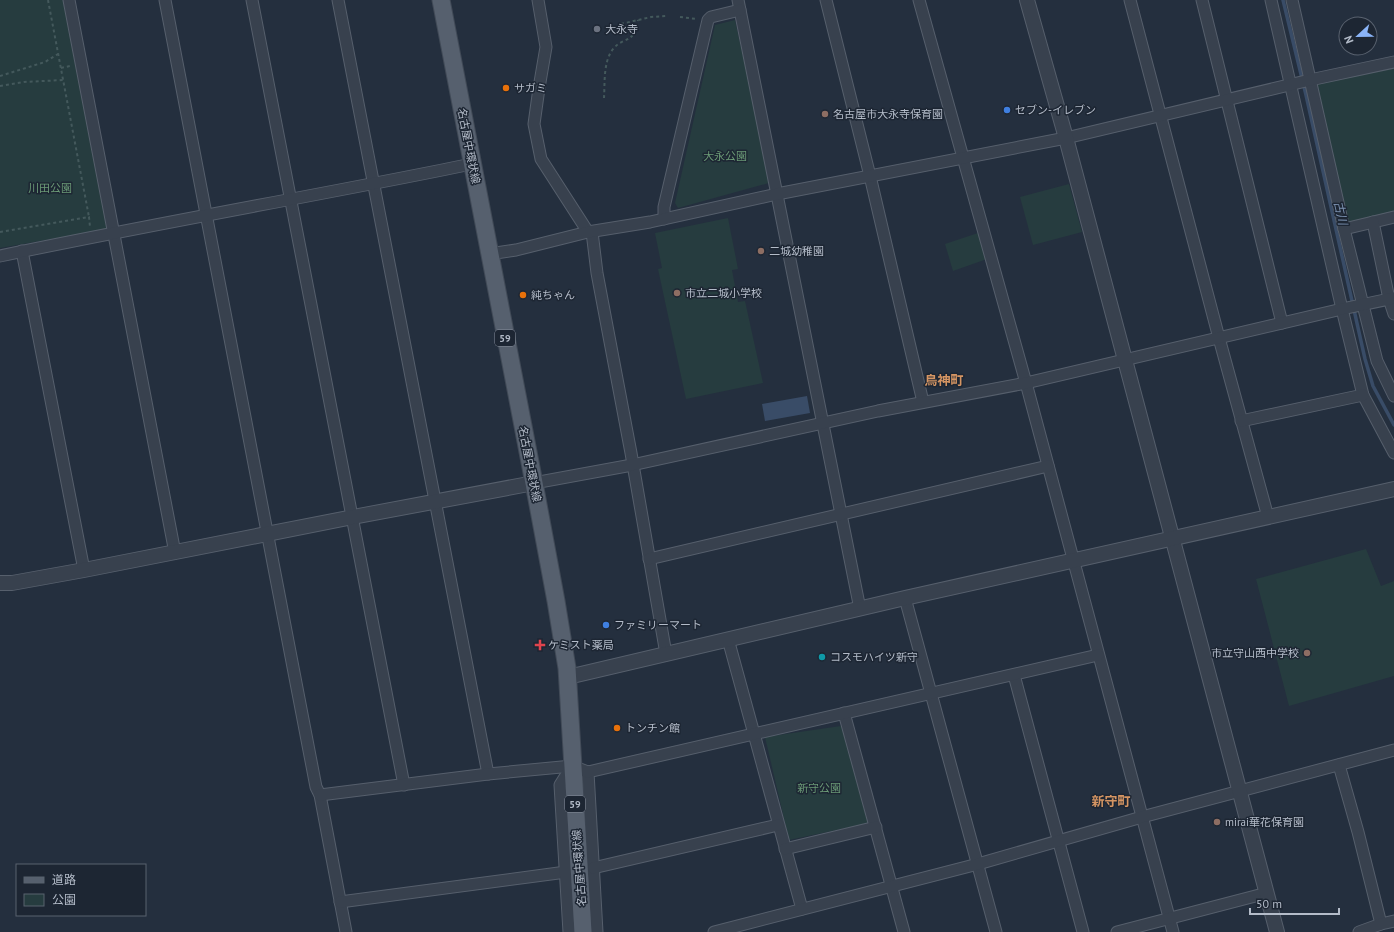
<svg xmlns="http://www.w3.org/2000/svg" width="1394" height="932" font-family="'PT Sans','Noto Sans JP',sans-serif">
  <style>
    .green { fill: #263c3f }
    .water { fill: #394c67 }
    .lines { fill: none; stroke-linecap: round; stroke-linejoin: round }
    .stream { stroke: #394c67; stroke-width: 3.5 }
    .minor-casing { stroke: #565f6c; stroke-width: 13 }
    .tertiary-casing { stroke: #565f6c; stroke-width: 16 }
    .primary-casing { stroke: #414a57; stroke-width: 19 }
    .path { stroke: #44595c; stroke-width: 2; stroke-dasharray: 3 3; stroke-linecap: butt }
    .minor { stroke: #38414e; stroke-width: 11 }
    .tertiary { stroke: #38414e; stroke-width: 14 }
    .primary { stroke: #56606e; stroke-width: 17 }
    .worship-dot { fill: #6b7280; stroke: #1d2633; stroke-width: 1.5 }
    .food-dot { fill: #e8710a; stroke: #1d2633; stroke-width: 1.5 }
    .shop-dot { fill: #3f7fe0; stroke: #1d2633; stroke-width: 1.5 }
    .education-dot { fill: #8d6e63; stroke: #1d2633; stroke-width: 1.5 }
    .health-dot { fill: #e0444e; stroke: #1d2633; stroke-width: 1.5 }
    .culture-dot { fill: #0f9aa8; stroke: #1d2633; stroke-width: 1.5 }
    .labels { text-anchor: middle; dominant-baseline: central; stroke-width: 3; stroke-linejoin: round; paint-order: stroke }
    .shield { fill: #1d2633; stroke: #878f9c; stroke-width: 1 }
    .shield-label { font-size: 10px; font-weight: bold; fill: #b4bcc9 }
    .poi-label { font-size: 11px; fill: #b4bcc9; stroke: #1d2633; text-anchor: start }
    .street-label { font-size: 11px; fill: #b4bcc9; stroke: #1d2633 }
    .park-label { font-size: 11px; fill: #6b9a76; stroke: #1d2633 }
    .water-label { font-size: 12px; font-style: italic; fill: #7c92b1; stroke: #1d2633 }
    .quarter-label { font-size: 13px; font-weight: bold; fill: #d59563; stroke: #1d2633 }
  </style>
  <rect width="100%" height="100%" fill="#242f3e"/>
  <!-- green -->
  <g class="green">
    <path d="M0,0H65L109,229L0,248Z"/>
    <path d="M735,20L767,164L769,183L678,208L675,203L715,25Z"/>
    <path d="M1394,67V213L1346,224L1314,83Z"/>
    <path d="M1069,184L1082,232L1033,245L1020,197Z"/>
    <path d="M728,218L738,269L732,270L738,302L745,301L763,383L686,399L658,269L662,268L655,233Z"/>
    <path d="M981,232L987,259L953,271L945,244Z"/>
    <path d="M1366,549L1381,586L1394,581V676L1289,706L1256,579Z"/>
    <path d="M841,726L850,745L870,823L789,840L765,737Z"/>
  </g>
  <!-- water -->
  <path class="water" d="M807,396L810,413L765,421L762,404Z"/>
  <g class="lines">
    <!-- stream -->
    <path class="stream" d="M1283,0L1306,95L1365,359L1373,386L1394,425"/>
    <defs>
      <g id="minor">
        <path d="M69,0L175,553"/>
        <path d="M165,0L316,787L320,795L346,932"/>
        <path d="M252,0L404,785"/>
        <path d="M338,0L488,774"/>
        <path d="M538,0L546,47L539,88L534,124L541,159L588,232"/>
        <path d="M738,0L860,609"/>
        <path d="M826,0L870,176L923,402"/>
        <path d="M919,0L1026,383L1173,932"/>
        <path d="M1130,0L1219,338L1268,517"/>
        <path d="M1202,0L1282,323"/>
        <path d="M1271,0L1342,309L1363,395L1394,453"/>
        <path d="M1292,0L1344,229L1394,217"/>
        <path d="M664,219V207L708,20L711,17L740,10"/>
        <path d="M1373,222L1389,299L1394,314"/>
        <path d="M1344,229L1377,361L1394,396"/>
        <path d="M592,232L597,273L631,453L666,654"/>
        <path d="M22,251L84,570"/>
        <path d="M489,254L516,250L588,232L650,222L777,194L1066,138L1310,80L1394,62"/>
        <path d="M0,256C157,223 315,196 472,164"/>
        <path d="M1241,421L1363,395"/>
        <path d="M534,483L632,465L878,411L1026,383L1342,309L1394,298"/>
        <path d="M649,559L1048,466"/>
        <path d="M905,598L996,932"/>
        <path d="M728,639L802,909"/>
        <path d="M1014,675L1083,932"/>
        <path d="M844,713L904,932"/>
        <path d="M1339,765L1358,832L1381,924"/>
        <path d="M588,772L597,932"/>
        <path d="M320,795L488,774L572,766L588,772L1098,655"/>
        <path d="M785,849L876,827"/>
        <path d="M593,868L778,825"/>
        <path d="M340,902L566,872"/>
        <path d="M569,932L560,785L572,766"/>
        <path d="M714,932L978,864L1142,817L1394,750"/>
        <path d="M1117,932L1267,893"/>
        <path d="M1359,932L1381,924L1394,921"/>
      </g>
      <g id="tertiary">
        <path d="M1027,0L1066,138L1277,932"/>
        <path d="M0,583H12L84,570L353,517L534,483"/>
        <path d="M568,677L905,598L1394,489"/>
      </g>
      <path id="primary" d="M441,0L534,483L556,601L567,668L583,932"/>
    </defs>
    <!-- minor casing -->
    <use href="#minor" class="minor-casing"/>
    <!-- tertiary casing -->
    <use href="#tertiary" class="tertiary-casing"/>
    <!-- primary casing -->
    <use href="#primary" class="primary-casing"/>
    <!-- path -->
    <g class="path">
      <path d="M48,0L89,217"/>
      <path d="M680,17L697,19"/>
      <path d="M621,24L651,17L667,16"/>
      <path d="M61,68L70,66"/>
      <path d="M0,76L45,62L58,54"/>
      <path d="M0,86L24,82L63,80"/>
      <path d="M604,98C605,83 603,62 613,49C625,35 633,46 638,20"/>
      <path d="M0,232L89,217L90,227"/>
    </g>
    <!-- minor -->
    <use href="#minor" class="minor"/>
    <!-- tertiary -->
    <use href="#tertiary" class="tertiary"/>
    <!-- primary -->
    <use href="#primary" class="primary"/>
  </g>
  <!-- markers -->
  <circle class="worship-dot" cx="597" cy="29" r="4"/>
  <g class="food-dot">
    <circle cx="506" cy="88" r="4"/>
    <circle cx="523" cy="295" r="4"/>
    <circle cx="617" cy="728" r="4"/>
  </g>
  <g class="shop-dot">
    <circle cx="1007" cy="110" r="4"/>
    <circle cx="606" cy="625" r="4"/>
  </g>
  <g class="education-dot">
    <circle cx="825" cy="114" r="4"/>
    <circle cx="761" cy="251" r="4"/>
    <circle cx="677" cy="293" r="4"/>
    <circle cx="1307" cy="653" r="4"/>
    <circle cx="1217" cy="822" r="4"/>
  </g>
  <path class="health-dot" d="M538 639h4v4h4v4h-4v4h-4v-4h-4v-4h4z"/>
  <circle class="culture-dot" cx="822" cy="657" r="4"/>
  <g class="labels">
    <!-- shield labels -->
    <g class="shield">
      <rect x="495" y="330" width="20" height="16" rx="3"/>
      <rect x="565" y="796" width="20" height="16" rx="3"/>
    </g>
    <g class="shield-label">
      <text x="505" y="338">59</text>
      <text x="575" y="804">59</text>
    </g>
    <!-- poi labels -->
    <g class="poi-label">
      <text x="605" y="29">大永寺</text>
      <text x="514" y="88">サガミ</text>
      <text x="1015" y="110">セブン-イレブン</text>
      <text x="833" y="114">名古屋市大永寺保育園</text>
      <text x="769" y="251">二城幼稚園</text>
      <text x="685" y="293">市立二城小学校</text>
      <text x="531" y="295">純ちゃん</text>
      <text x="614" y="625">ファミリーマート</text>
      <text x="548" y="645">ケミスト薬局</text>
      <text x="1299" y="653" text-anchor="end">市立守山西中学校</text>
      <text x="830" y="657">コスモハイツ新守</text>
      <text x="625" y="728">トンチン館</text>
      <text x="1225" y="822">mirai華花保育園</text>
    </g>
    <!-- street labels -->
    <g class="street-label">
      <text transform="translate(469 146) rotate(79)">名古屋中環状線</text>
      <text transform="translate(530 464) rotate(79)">名古屋中環状線</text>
      <text transform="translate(579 868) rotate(-94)">名古屋中環状線</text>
    </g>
    <!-- park labels -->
    <g class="park-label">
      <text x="725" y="156">大永公園</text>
      <text x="50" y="188">川田公園</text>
      <text x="819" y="788">新守公園</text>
    </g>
    <!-- water labels -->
    <g class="water-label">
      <text transform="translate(1341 213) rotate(77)">古川</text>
    </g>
    <!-- quarter labels -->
    <g class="quarter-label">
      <text x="944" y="380">鳥神町</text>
      <text x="1111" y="801">新守町</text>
    </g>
  </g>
  <!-- legend -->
  <rect x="16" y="864" width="130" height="52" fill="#1d2633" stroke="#59626f"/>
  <rect x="24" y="877" width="20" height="6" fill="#56606e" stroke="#59626f"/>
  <text x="52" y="884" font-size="12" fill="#b4bcc9">道路</text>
  <rect x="24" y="894" width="20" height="12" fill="#263c3f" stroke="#59626f"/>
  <text x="52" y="904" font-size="12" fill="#b4bcc9">公園</text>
  <!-- north arrow -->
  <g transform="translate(1358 36) rotate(248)"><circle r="19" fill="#1d2633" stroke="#59626f"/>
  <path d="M0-3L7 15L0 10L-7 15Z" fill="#8ab4f8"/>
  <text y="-6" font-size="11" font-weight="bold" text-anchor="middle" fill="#b4bcc9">N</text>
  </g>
  <!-- scale -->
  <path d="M1250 908v6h89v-6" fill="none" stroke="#b4bcc9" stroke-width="2"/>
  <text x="1256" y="908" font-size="12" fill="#b4bcc9" stroke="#1d2633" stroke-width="3" paint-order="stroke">50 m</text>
</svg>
